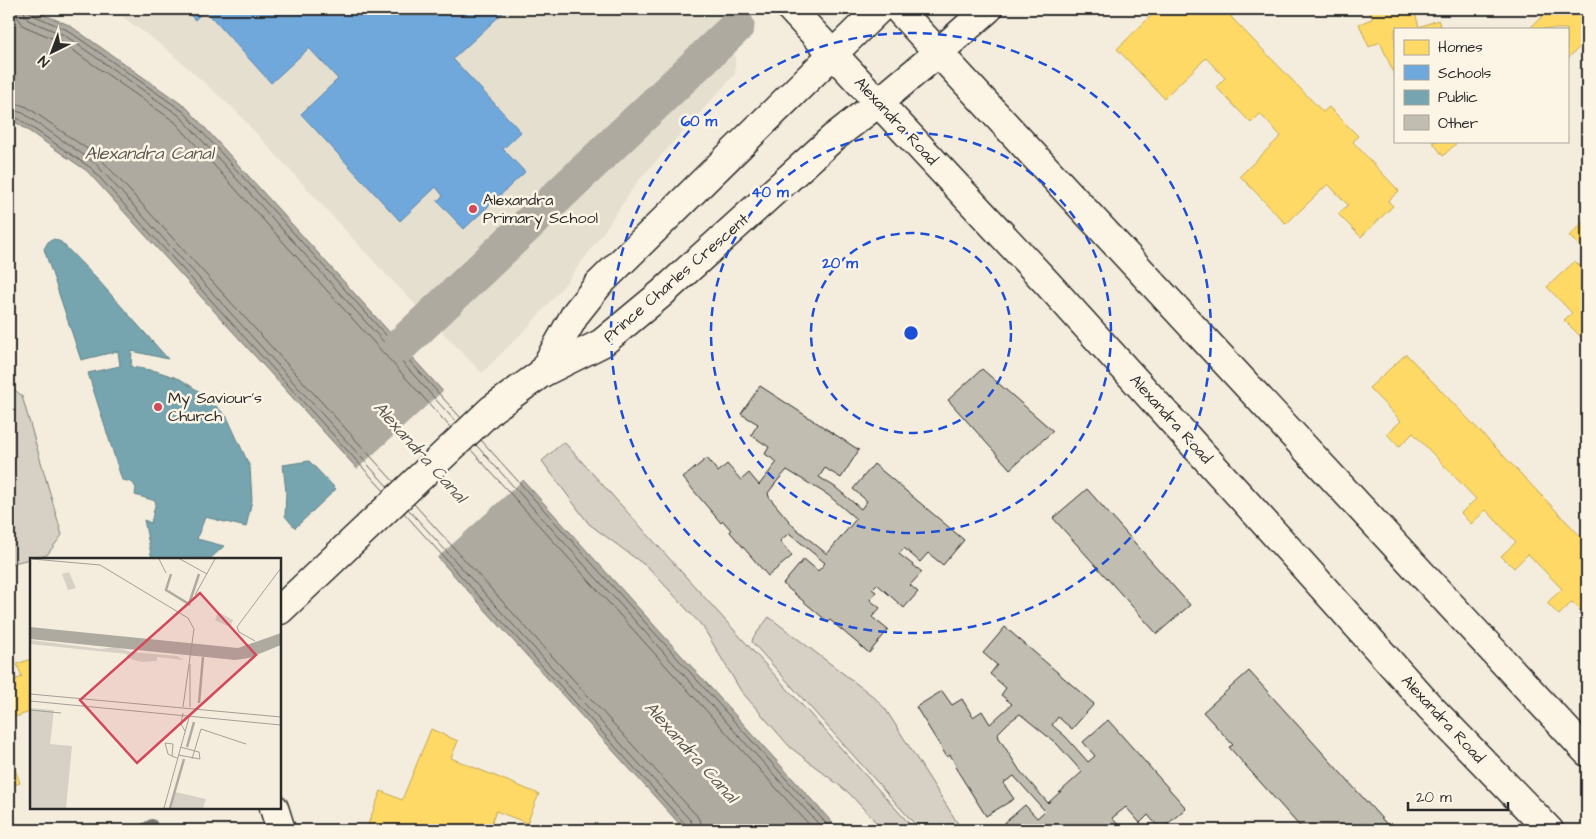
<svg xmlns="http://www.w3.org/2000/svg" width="1596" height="839" font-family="'Architects Daughter',sans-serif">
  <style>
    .built { fill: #e5dfd0 }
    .green { fill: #d6d1c4; stroke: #807e78 }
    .water { fill: #afaaa0; stroke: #7a7771 }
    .pier { fill: #f4edde }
    .homes { fill: #ffd966; stroke: #bfa554 }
    .schools { fill: #6fa8dc; stroke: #5b82a7 }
    .public { fill: #76a5af; stroke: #608087 }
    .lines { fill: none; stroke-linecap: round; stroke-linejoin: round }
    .shore { stroke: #605e5a; stroke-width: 1 }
    .stream { stroke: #7a7771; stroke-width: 10 }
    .canal { stroke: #afaaa0; stroke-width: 35 }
    .building { fill: #c2bdb1; stroke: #2b2b2b; fill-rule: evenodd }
    .minor-casing { stroke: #2b2b2b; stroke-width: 31 }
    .secondary-casing { stroke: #2b2b2b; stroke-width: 31 }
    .primary-casing { stroke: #2b2b2b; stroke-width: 31 }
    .minor { stroke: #fcf5e5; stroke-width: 28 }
    .secondary { stroke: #fcf5e5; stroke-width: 28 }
    .primary { stroke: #fcf5e5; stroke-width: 28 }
    .ring { fill: none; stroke: #1d4ed8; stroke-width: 2.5; stroke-dasharray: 9 6 }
    .poi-dot { fill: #d1495b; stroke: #fcf5e5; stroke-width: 2 }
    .labels { text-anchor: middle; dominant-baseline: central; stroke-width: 5; stroke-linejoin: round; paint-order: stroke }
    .street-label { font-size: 16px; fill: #2b2b2b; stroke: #fcf5e5 }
    .poi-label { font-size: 16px; fill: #2b2b2b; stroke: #fcf5e5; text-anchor: start }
    .water-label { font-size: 18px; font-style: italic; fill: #595754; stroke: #fcf5e5 }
    .inset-river { fill: none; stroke: #afaaa0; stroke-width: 2.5 }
    .inset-road { fill: none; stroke: #a49f96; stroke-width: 1 }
    .view { fill: #d1495b; fill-opacity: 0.15; stroke: #d1495b; stroke-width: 2.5 }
    .inset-edge { fill: none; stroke: #2b2b2b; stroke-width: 2.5 }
    .centre { fill: #1d4ed8; stroke: #fcf5e5; stroke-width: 2.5 }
    .ring-label { font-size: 15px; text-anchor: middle; font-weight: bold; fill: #1d4ed8; stroke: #fcf5e5; stroke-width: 5; stroke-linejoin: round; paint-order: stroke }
  </style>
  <rect width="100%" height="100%" fill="#f4edde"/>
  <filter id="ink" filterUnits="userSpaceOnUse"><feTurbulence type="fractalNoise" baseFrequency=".02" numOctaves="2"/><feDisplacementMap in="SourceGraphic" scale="10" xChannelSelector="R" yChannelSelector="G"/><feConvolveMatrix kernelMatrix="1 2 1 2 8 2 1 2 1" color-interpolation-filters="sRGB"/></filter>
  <g filter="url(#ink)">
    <!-- built -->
    <path class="built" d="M112,9H715L735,31V74L638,181L600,237L566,283L530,325L482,373L379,267L233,108L164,47Z"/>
    <!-- green -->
    <g class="green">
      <path d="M9,385L22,396L62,535L47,555L9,564Z"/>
      <path d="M565,443L573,452L915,830H883L849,793L790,747L741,691L703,627L650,569L589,524L542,461L561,444Z"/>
      <path d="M769,617L874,697L886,710L962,830H920L752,642L753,638Z"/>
    </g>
    <!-- water -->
    <path class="water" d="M9,9H30L69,25L187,108L839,830H685L87,171L17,123L9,120Z"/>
    <!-- pier -->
    <path class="pier" d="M445,389L525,478L436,559L355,471Z"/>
    <!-- homes -->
    <g class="homes">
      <path d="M1158,9H1235L1237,11L1231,17L1323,112L1329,107L1358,136L1353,142L1399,191L1388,201L1393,206L1361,237L1338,214L1348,205L1328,184L1286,224L1240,176L1281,136L1260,114L1251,123L1216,87L1225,78L1206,58L1164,98L1117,49Z"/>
      <path d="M1370,9H1414L1419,27L1438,20L1442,29H1395V76L1380,42L1369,47L1359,24L1372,19Z"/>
      <path d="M1550,9H1587V40L1567,59V29H1529Z"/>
      <path d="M1432,141H1459L1443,156Z"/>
      <path d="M1587,219V243L1582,248L1569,236Z"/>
      <path d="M1575,261L1587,273V343L1564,320L1572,313L1547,287Z"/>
      <path d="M1406,354L1587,543V617L1572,602L1559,615L1547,603L1562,589L1528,554L1514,568L1501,556L1516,542L1486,510L1471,524L1461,513L1476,499L1413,433L1399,447L1387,434L1401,421L1369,388Z"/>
      <path d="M31,659V716L30,712L9,719V682L22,677L17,664Z"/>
      <path d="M431,729L458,741L451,758L539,794L527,823L496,811L489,830H383L368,824L381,791L402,800Z"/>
      <path d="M9,752L20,783L9,787Z"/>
    </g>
    <!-- schools -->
    <path class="schools" d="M184,9H507L453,59L521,132L503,149L525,172L464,229L437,201L443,196L436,187L400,221L301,114L338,79L309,48L271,83L205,10L195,20Z"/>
    <!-- public -->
    <g class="public">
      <path d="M54,239L61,242L98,280L168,359L132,351L131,367L156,371L180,379L206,396L227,417L250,467L252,500L246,527L205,517L197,539L224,546L210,559H152L144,520L151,523L156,501L135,495L136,488L133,483L128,481L122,480L88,373L120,366L118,351L81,360L44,249L48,242Z"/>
      <path d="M309,461L336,489L295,528L285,516L286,492L283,465Z"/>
    </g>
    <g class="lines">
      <!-- shore -->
      <g class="shore">
        <path d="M16,9L18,18L24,26L61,42L175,122L451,428"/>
        <path d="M24,9L25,15L28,20L64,35L180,116L456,422"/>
        <path d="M30,9V13L33,15L67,30L184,112L461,418"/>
        <path d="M9,102L16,103L27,107L100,158L394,482"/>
        <path d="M9,109L23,113L95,163L388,487"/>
        <path d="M9,115L19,119L91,168L384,491"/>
        <path d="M481,440L832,830"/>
        <path d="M476,445L824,830"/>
        <path d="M471,450L814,830"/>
        <path d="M414,504L697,816L701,823L702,830"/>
        <path d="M408,509L691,821L694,830"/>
        <path d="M404,513L686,825L688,830"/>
      </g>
      <!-- stream -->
      <path class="stream" d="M141,830L152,824L154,830"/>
      <!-- canal -->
      <path class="canal" d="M401,345L737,26"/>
    </g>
    <!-- building -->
    <g class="building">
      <path d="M982,369L1053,431L1010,469L948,400Z"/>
      <path d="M760,386L859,450L841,478L825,468L819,477L835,487L861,509L867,501L853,489L874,464L964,540L943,565L928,553L920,562L904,548L899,554L922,572L910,585L918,592L904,608L877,584L872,589L876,592L870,600L880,608L872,617L888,630L869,653L830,620L828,622L783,584L804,559L818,571L825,563L789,533L780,541L792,556L768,576L730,532L731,530L723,521L721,523L683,478L707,458L718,472L727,464L741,480L749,473L759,485L777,462L765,454L769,447L751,435L758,424L741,414ZM787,470L828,495L856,519L827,554L794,527L769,497L768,493L778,480Z"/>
      <path d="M1087,489L1190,605L1157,634L1053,518Z"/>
      <path d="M1005,627L1094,704L1072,729L1058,717L1052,725L1066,737L1088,762L1095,756L1083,742L1108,720L1186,808L1161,830L1148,815L1140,823L1126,807L1112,818L1123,830H1004L1001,826L1025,805L1037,818L1045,811L1014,776L1003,783L1014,799L986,816L955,767L957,766L950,755L947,757L916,707L942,691L952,705L962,699L973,717L982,711L990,724L1012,704L1001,695L1006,688L990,674L997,665L983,653ZM1020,714L1057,744L1082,772L1048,803L1020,771L999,738L998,733L1009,722Z"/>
      <path d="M1249,671L1392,830H1303L1229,747L1233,745L1203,712Z"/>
    </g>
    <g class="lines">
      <defs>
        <g id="minor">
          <path d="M542,373L576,313L599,284L833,54"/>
          <path d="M280,610L492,409L542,373L602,343L661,294L833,138L878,103"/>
          <path d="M274,808L281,830"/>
        </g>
        <g id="secondary">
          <path d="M833,54L879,9"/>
          <path d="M878,103L939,52L988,9"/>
        </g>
        <g id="primary">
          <path d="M791,9L1048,284L1301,563L1430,707L1549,830"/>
          <path d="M898,9L1587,752"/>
        </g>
      </defs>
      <!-- minor casing -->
      <use href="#minor" class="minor-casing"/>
      <!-- secondary casing -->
      <use href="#secondary" class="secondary-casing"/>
      <!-- primary casing -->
      <use href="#primary" class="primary-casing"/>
      <!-- minor -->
      <use href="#minor" class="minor"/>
      <!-- secondary -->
      <use href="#secondary" class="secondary"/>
      <!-- primary -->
      <use href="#primary" class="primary"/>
    </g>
  </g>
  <!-- distance rings -->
  <g class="ring">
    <circle cx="911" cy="333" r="100"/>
    <circle cx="911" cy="333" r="200"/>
    <circle cx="911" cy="333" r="300"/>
  </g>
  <!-- markers -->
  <g class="poi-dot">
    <circle cx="473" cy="209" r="5"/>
    <circle cx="158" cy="407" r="5"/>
  </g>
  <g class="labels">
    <!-- street labels -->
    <g class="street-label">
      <text transform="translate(896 121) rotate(47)">Alexandra Road</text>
      <text transform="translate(676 278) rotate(-41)">Prince Charles Crescent</text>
      <text transform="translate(1171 419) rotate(48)">Alexandra Road</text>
      <text transform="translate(1443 719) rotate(47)">Alexandra Road</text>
    </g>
    <!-- poi labels -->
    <g class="poi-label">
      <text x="483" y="200">Alexandra<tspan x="483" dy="18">Primary School</tspan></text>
      <text x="168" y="398">My Saviour's<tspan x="168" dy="18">Church</tspan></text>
    </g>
    <!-- water labels -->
    <g class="water-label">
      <text x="149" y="153">Alexandra Canal</text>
      <text transform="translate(420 452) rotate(48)">Alexandra Canal</text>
      <text transform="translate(691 752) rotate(48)">Alexandra Canal</text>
    </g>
  </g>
  <!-- overview -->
  <g transform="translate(30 558)">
    <rect width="251" height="251" fill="#f4edde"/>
    <path d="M39,14L46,30L38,32L32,16ZM188,54L203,62L200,69L185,62ZM0,82L71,91L86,89L101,94L147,98L154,102L127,99V103L112,104L97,100V96L0,86ZM0,150L24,152L20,186L42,188L36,250H0ZM145,234L176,241L173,250H141Z" fill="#d6d1c4"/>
    <path d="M0,69L208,90L251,75V87L219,100L205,102L0,81Z" fill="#afaaa0"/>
    <path class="inset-river" d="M141,16L136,32L159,46L169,16M169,145L173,99M157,189L164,164M140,250L154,201"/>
    <path class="inset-road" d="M2,1L70,7L158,60L164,71L153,149M129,1L136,15M150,1L177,16M165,37L185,1M225,83L209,74L207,69L251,10M0,136L251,159M0,143L251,167M160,149V106M0,152L31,155M153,155L151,166L155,173M148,197L170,201L169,194L150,189M142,198L143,186L135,185L138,196L142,198L147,200M162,201L171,171L216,186M134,250L160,156"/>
    <path class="view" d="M170,35L226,97L107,205L50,142Z"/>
    <rect width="251" height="251" class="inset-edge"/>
  </g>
  <circle cx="911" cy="333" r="8" class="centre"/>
  <g class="ring-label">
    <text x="699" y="126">60 m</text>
    <text x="770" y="197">40 m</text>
    <text x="840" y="268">20 m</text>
  </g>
  <!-- margin -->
  <rect width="1596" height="839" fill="none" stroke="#fcf5e5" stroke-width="30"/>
  <rect x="15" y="15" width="1566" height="809" fill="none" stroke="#2b2b2b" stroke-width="2" filter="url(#ink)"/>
  <!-- legend -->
  <rect x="1394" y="28" width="175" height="115" fill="#fcf5e5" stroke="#a8a49b"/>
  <rect x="1404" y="40" width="25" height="15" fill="#ffd966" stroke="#a8a49b"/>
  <text x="1438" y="52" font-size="15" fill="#2b2b2b">Homes</text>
  <rect x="1404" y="65" width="25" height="15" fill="#6fa8dc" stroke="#a8a49b"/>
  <text x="1438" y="78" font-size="15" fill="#2b2b2b">Schools</text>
  <rect x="1404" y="90" width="25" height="15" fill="#76a5af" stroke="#a8a49b"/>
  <text x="1438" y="102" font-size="15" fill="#2b2b2b">Public</text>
  <rect x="1404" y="115" width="25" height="15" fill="#c2bdb1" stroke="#a8a49b"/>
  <text x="1438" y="128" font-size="15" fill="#2b2b2b">Other</text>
  <!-- north arrow -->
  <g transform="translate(52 52) rotate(222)" stroke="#fcf5e5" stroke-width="4" paint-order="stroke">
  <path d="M0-4L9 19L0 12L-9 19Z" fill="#2b2b2b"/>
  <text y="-8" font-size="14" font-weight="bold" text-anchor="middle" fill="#2b2b2b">N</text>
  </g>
  <!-- scale -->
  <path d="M1408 802v8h100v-8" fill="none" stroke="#2b2b2b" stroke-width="2.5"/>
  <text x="1416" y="802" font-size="15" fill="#2b2b2b" stroke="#fcf5e5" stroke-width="4" paint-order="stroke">20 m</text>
</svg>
